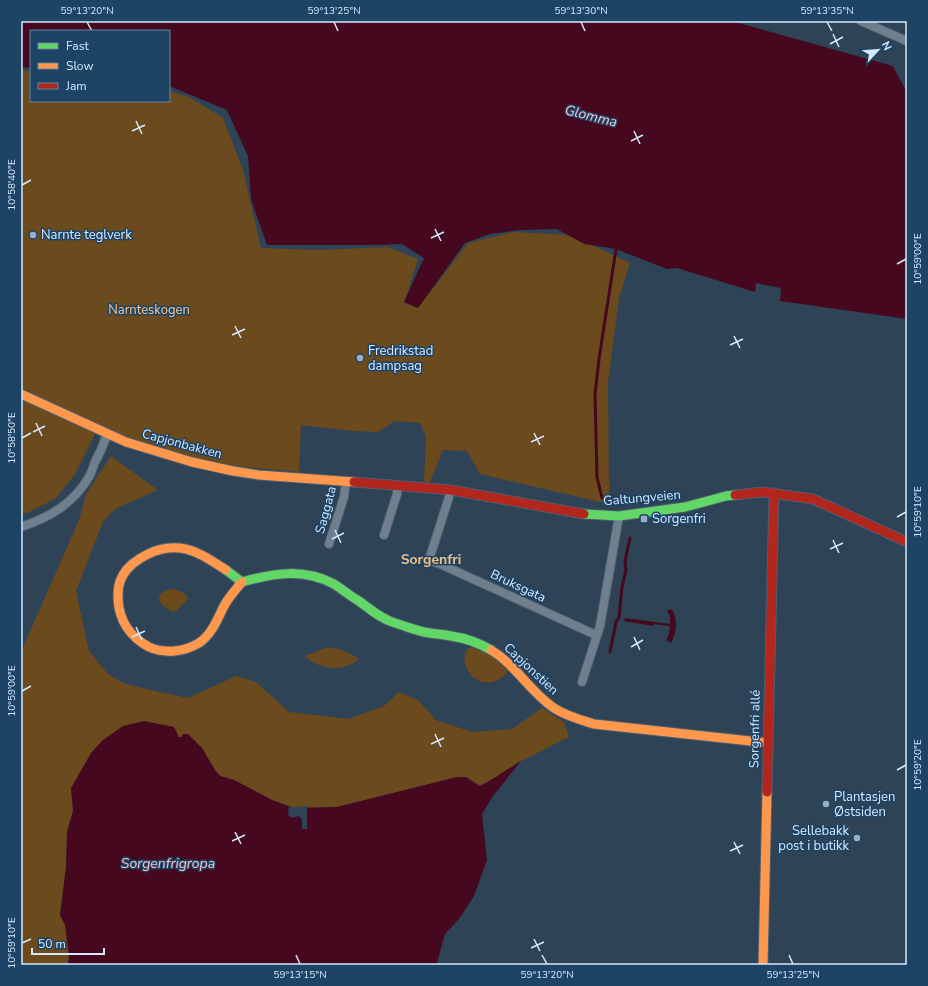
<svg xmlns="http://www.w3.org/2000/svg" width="928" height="986" font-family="'Nunito Sans',sans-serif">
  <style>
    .green { fill: #6b4a1e }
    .water { fill: #45081f }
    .pier { fill: #2e4355 }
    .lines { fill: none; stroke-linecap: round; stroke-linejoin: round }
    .stream { stroke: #45081f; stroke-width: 3 }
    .street-casing { stroke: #4d5f6f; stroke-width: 10 }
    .fast-casing { stroke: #4d5f6f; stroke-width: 11 }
    .slow-casing { stroke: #4d5f6f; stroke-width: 11 }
    .jam-casing { stroke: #4d5f6f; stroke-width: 11 }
    .street { stroke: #6f7f8d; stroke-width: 8 }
    .fast { stroke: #63d668; stroke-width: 9 }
    .slow { stroke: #ff974d; stroke-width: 9 }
    .jam { stroke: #b3261e; stroke-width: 9 }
    .ticks { fill: none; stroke: #d4e9fe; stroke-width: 1.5 }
    .poi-dot { fill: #9aafc3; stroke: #1e4465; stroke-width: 1.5 }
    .labels { text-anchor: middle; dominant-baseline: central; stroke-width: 3; stroke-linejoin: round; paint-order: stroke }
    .poi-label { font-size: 13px; fill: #d4e9fe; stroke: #1e4465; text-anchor: start }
    .park-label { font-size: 13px; fill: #fbc78f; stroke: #1e4465 }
    .street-label { font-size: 13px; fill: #d4e9fe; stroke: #1e4465 }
    .water-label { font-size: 14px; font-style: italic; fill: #f6c1c9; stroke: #1e4465 }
    .neighbourhood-label { font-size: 14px; font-weight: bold; fill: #f5bd81; stroke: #1e4465 }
    .neatline { fill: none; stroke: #d4e9fe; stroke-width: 1.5 }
    .ticks-label { font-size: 10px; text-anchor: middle; fill: #d4e9fe }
  </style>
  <rect width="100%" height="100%" fill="#2e4355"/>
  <!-- green -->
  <g class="green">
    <path d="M21,70L31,71V101H169V91L189,97L223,118L243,170L261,248L319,250L387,247L418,259L404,303L418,308L468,243L513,232L571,235L630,263L619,298L608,382L609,490L607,503L600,502L480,474L467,451L443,450L430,482H424L426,437L420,423L395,421L378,432L353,431L301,425L299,472L236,466L171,453L98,428L74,476L55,499L27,513L21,514Z"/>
    <path d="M111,456L158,490L115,509L103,522L76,591L89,651L108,674L125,684L155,691L188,698L236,676L256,682L289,712L348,719L384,706L399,692L418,700L436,720L472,732L512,729L542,708L564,722L569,737C552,745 535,754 518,763C505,770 494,779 480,786L466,777H457L337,807L294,808L272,800L234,780L220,776L215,770L202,748L188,734L182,737H179L71,788L73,811L67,832L66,867L60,915L65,925L69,956L68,965H21V652L79,520L86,494Z"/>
    <path d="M170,589C176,589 187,592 188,599L177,610L173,612C161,606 150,595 170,589Z"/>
    <path d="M471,647C482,650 504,660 508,671C504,677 499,680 493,682C468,688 456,653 471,647Z"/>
    <path d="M325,648C337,647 349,652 359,659C342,673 320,670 305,656Z"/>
  </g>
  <!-- water -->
  <g class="water">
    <path d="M21,21H732L893,66L905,89L907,90V319L780,301L781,288L756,283L755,292L677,268L667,269L616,249L584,244L557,229L520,230L490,234L465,243L418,308L404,302L424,258L402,244L375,245H267L251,199L248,156L227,110L169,86V31H31V68L21,67Z"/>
    <path d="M672,609C678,620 677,631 671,643L666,640L669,634L670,626L654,624L653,626L624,621L625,618L670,624V616L667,611Z"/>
    <path d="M144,721L174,727L179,737H182L183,734H188L202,748L215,770L220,776L234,780L272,800L294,808L337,807L457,777H466L480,786C495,779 507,769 521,761L493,796L482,814L487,860L474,896L459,919L445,934L437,963L438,965H68L69,956L65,925L60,915L66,867L67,832L73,811L71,788L91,753L103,740L123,726Z"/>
  </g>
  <!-- pier -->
  <path class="pier" d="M289,805L294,808L298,806L301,808L303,806H307V829H302V820L299,816L292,818L288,815Z"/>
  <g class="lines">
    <!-- stream -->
    <g class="stream">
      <path d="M602,498L597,477L595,394L599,359L616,249"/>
      <path d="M610,652L616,622L619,617L622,587L626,570L625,561L630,538"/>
    </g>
    <defs>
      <g id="street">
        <path d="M861,21L907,41"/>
        <path d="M451,490L449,497L429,560L440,564L596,635"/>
        <path d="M21,527C50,517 73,504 89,477C92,472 93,467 95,462C100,453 104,444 107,434"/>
        <path d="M384,535L397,494L398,485"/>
        <path d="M329,544L344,497L346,481"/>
        <path d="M582,682L600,626L619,516"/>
      </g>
      <g id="fast">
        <path d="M584,514L619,516L685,507L726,496L735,495"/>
        <path d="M226,570L242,582C274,573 303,568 334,584C342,589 350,596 359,601C370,609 381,619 395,623C405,626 414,630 424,632C433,634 442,634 451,636C465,638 479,643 491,650"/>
      </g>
      <g id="slow">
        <path d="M21,394L126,442L192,462L233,471L259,475L354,482"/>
        <path d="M226,570C212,561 197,550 180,548C169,547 158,549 148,554C138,559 128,566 123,575C118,583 118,591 118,599C119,620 130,637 149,647C165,654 184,652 199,643C212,634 217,620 224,606C229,597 235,590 242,582"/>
        <path d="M491,650C516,665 530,692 554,708C566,716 581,720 594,724L768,743"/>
        <path d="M763,965L767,792"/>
      </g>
      <g id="jam">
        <path d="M354,482L451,490L584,514"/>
        <path d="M735,495L763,492L813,499L907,542"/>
        <path d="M767,792L774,493"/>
      </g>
    </defs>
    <!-- street casing -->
    <use href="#street" class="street-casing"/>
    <!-- fast casing -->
    <use href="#fast" class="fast-casing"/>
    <!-- slow casing -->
    <use href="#slow" class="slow-casing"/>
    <!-- jam casing -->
    <use href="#jam" class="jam-casing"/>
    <!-- street -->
    <use href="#street" class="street"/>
    <!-- fast -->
    <use href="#fast" class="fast"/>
    <!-- slow -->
    <use href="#slow" class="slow"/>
    <!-- jam -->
    <use href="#jam" class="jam"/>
  </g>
  <!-- ticks -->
  <path class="ticks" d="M87,22L92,31M334,22L338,31M581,22L585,31M827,22L832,31M833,34L839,47M830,44L843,37M136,121L142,134M132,131L145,125M634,131L640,144M631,141L643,135M22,185L31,180M435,229L441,241M431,238L444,232M897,264L906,259M235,326L241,338M232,335L245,329M734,336L740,348M730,345L743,339M36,423L42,436M33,432L45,426M534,433L540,445M22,438L31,433M531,442L544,436M897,517L906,512M335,530L341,543M332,539L344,533M833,540L839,553M830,549L843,543M136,627L142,640M132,637L145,631M634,637L640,650M631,647L643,640M22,691L31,686M435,734L441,747M431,744L444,738M897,770L906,765M235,832L241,844M232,841L245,835M734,842L740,854M730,851L743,845M534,939L540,951M22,943L31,939M531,948L544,942M296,955L300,964M542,955L547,964M789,955L793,964"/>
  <!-- markers -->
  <g class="poi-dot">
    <circle cx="33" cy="235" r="4"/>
    <circle cx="360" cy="358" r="4"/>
    <rect x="640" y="515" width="8" height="8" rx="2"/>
    <circle cx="826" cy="804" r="4"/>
    <circle cx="857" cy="838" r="4"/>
  </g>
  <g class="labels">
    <!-- poi labels -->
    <g class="poi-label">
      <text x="41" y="235">Narnte teglverk</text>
      <text x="368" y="351">Fredrikstad<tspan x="368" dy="15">dampsag</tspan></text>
      <text x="652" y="519">Sorgenfri</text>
      <text x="834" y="797">Plantasjen<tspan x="834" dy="15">Østsiden</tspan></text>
      <text x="849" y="831" text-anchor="end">Sellebakk<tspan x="849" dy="15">post i butikk</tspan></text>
    </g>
    <!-- park labels -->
    <g class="park-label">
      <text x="149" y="310">Narnteskogen</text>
    </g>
    <!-- street labels -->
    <g class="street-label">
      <text transform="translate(182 444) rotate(15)">Capjonbakken</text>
      <text transform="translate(642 498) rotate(-5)">Galtungveien</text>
      <text transform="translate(326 510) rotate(-75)">Saggata</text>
      <text transform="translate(518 586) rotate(25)">Bruksgata</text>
      <text transform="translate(531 669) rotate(43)">Capjonstien</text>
      <text transform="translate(755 729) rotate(-89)">Sorgenfri allé</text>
    </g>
    <!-- water labels -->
    <g class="water-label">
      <text transform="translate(591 116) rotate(14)">Glomma</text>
      <text x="168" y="863">Sorgenfrigropa</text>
    </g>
    <!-- neighbourhood labels -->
    <g class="neighbourhood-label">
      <text x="431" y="559">Sorgenfri</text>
    </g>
  </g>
  <!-- border -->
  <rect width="928" height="986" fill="none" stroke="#1e4465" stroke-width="44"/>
  <!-- legend -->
  <rect x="30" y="30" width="140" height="72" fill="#1e4465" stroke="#6786a2"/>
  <rect x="38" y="43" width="20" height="6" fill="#63d668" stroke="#6786a2"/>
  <text x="66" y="50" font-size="12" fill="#d4e9fe">Fast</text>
  <rect x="38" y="63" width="20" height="6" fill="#ff974d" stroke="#6786a2"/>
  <text x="66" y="70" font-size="12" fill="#d4e9fe">Slow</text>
  <rect x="38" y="83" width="20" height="6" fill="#b3261e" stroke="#6786a2"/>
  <text x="66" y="90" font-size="12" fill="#d4e9fe">Jam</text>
  <!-- north arrow -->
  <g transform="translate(878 50) rotate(64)" stroke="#1e4465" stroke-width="3" paint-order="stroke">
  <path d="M0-3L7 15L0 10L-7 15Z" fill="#d4e9fe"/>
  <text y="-6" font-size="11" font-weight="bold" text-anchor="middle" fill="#d4e9fe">N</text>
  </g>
  <!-- scale -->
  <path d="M32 948v6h72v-6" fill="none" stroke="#d4e9fe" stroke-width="2"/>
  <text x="38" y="948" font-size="12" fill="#d4e9fe" stroke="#1e4465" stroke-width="3" paint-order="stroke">50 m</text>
  <rect x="22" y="22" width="884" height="942" class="neatline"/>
  <g class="ticks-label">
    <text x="87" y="14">59°13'20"N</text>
    <text x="334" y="14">59°13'25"N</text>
    <text x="581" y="14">59°13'30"N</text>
    <text x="827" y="14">59°13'35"N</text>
    <text transform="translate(11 185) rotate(-90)" y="4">10°58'40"E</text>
    <text transform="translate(917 259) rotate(-90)" y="4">10°59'00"E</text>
    <text transform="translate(11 438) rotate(-90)" y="4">10°58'50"E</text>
    <text transform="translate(917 512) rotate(-90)" y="4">10°59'10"E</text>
    <text transform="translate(11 691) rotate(-90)" y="4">10°59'00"E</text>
    <text transform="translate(917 765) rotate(-90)" y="4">10°59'20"E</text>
    <text transform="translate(11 943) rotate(-90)" y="4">10°59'10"E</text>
    <text x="300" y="978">59°13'15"N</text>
    <text x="547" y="978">59°13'20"N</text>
    <text x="793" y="978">59°13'25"N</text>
  </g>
</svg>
